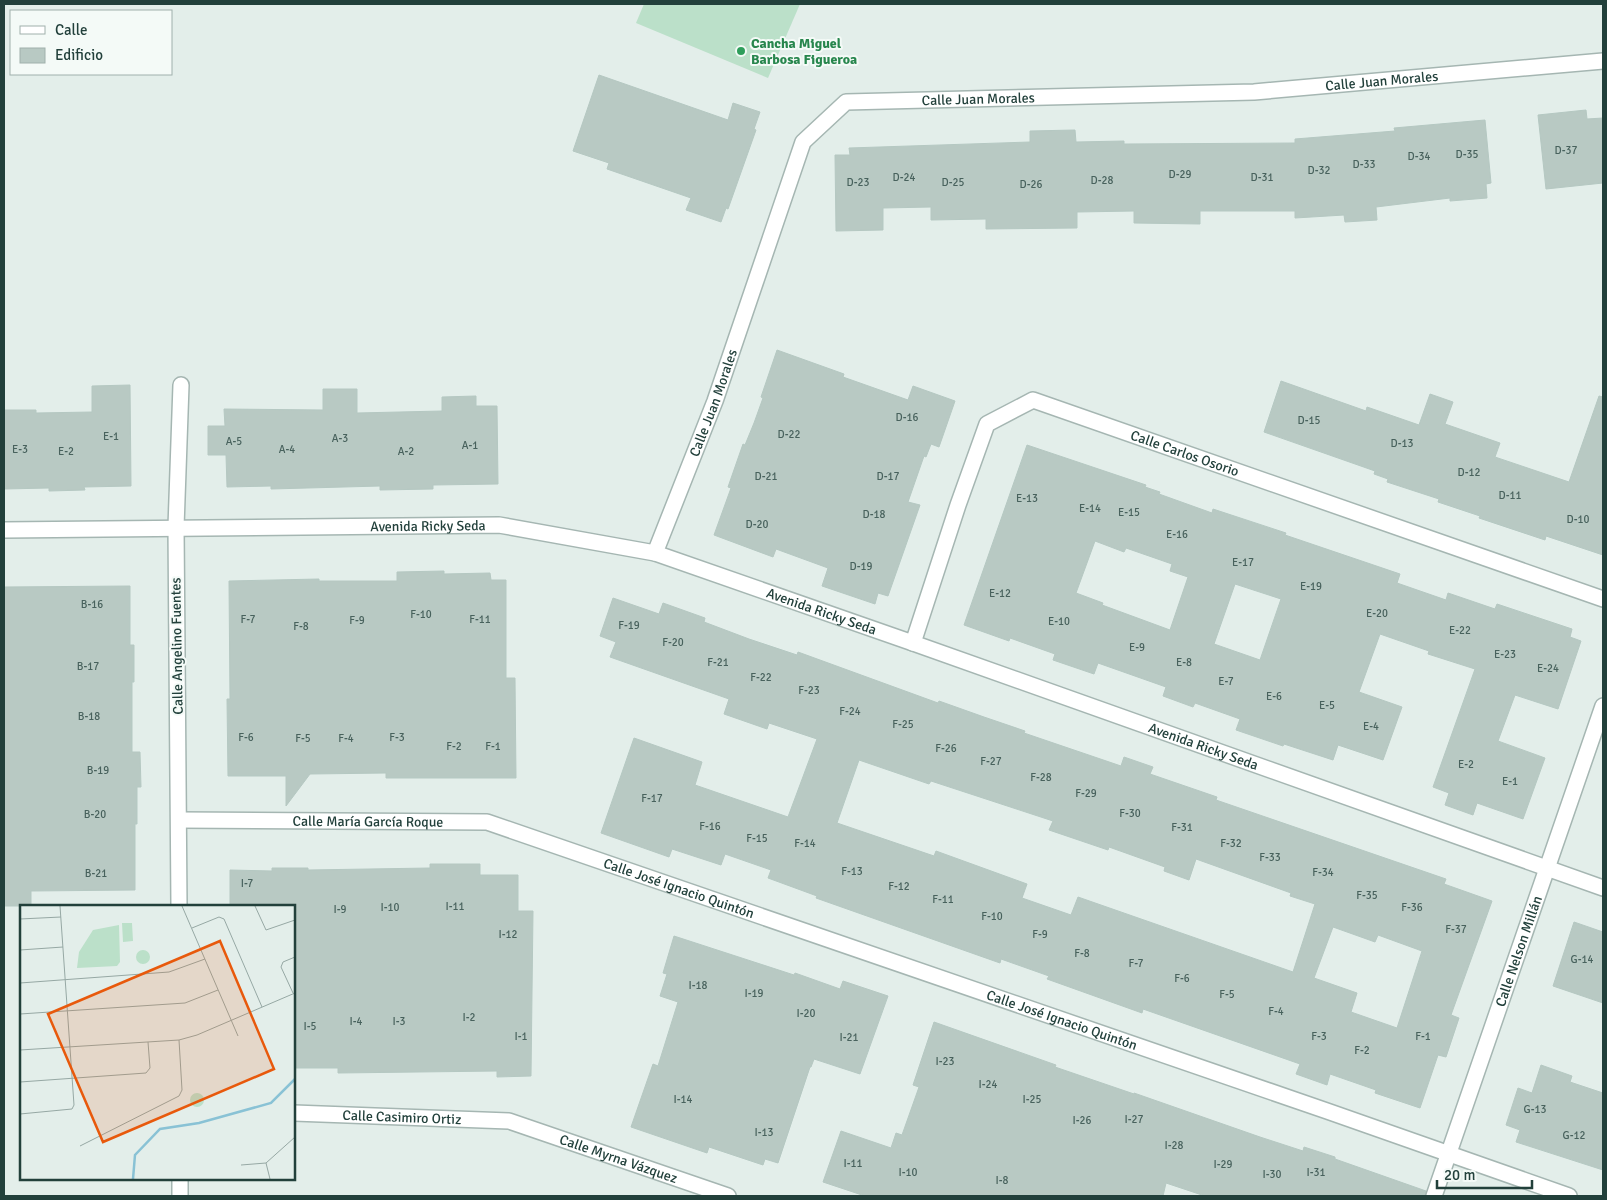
<svg xmlns="http://www.w3.org/2000/svg" width="1607" height="1200" font-family="Signika,sans-serif">
  <style>
    .pitch { fill: #bbe0c9 }
    .building { fill: #b8c9c3; stroke: #b5c8c2; fill-rule: evenodd }
    .lines { fill: none; stroke-linecap: round; stroke-linejoin: round }
    .minor-casing { stroke: #a5b6b2; stroke-width: 18 }
    .minor { stroke: #fff; stroke-width: 15 }
    .leisure-dot { fill: #2e9e5b; stroke: #f4faf7; stroke-width: 2 }
    .labels { text-anchor: middle; dominant-baseline: central; stroke-width: 4; stroke-linejoin: round; paint-order: stroke }
    .number-label { font-size: 11px; fill: #48625d }
    .leisure-label { font-size: 14px; font-weight: bold; fill: #27864d; stroke: #f4faf7; text-anchor: start }
    .street-label { font-size: 14px; fill: #22403b; stroke: #f4faf7 }
    .inset-river { fill: none; stroke: #89c2d5; stroke-width: 2.5 }
    .inset-road { fill: none; stroke: #96a8a4; stroke-width: 1 }
    .view { fill: #e8590c; fill-opacity: 0.15; stroke: #e8590c; stroke-width: 2.5 }
    .inset-edge { fill: none; stroke: #22403b; stroke-width: 2.5 }
  </style>
  <rect width="100%" height="100%" fill="#e3eeea"/>
  <!-- pitch -->
  <path class="pitch" d="M644,4H800L768,78L636,23Z"/>
  <!-- building -->
  <g class="building">
    <path d="M599,75L728,120L733,103L760,112L754,129L756,130L728,209L726,208L721,222L686,210L691,198L607,169L609,163L573,151Z"/>
    <path d="M1586,110L1587,119L1603,118V183L1546,189L1538,115Z"/>
    <path d="M1485,120L1491,183L1486,184L1487,198L1450,201V198L1376,207L1377,220L1345,222L1344,215L1295,218V211H1200V224L1134,223V211L1077,212V228L986,229V219L931,220V207L883,208V230L836,231L835,155H850L849,148L1030,142V131L1075,130L1076,142L1124,141V144L1295,143V139L1395,131L1394,128Z"/>
    <path d="M777,350L844,374L843,377L908,400L913,386L955,401L939,447L931,444L926,457L924,456L908,502L920,505L888,596L878,593L875,604L822,586L828,568L776,549L773,557L714,535L731,488L728,487L743,444L745,445L754,423L763,398L761,397Z"/>
    <path d="M1281,381L1366,411L1367,407L1419,425L1430,394L1453,402L1445,424L1500,443L1495,457L1569,482L1599,396L1603,397V555L1546,536L1545,540L1479,518L1480,516L1438,502L1439,499L1387,482L1388,479L1374,474L1375,471L1264,432Z"/>
    <path d="M130,385L131,486L84,487L85,490L49,491V488L4,489V410H36V413L92,412V386Z"/>
    <path d="M323,389H357V413L442,411V397L476,396V406H497L498,484L433,485V489L380,490V486L271,489V486L227,487L226,455H208V426H225L224,409L323,410Z"/>
    <path d="M1027,445L1146,485L1145,487L1160,492L1159,494L1212,513L1213,509L1286,533L1285,535L1400,574L1397,583L1446,600L1448,593L1495,609L1497,604L1572,629L1570,637L1581,641L1558,709L1515,695L1498,741L1545,758L1523,819L1477,803L1473,815L1445,805L1449,793L1433,787L1475,669L1428,654L1429,651L1380,634L1359,692L1402,707L1383,760L1338,745L1333,760L1284,744L1283,746L1236,730L1240,719L1195,703L1193,707L1163,696L1166,687L1098,663L1094,674L1053,660L1055,654L1010,638L1009,641L964,625ZM1095,541L1124,552L1126,548L1172,564L1170,571L1188,577L1170,630L1102,605L1103,603L1076,593ZM1235,584L1281,599L1260,660L1214,644Z"/>
    <path d="M444,571V574L490,573L491,580H506V678H515L516,778H386V773L310,774L286,806V776H228L227,699H230L229,581L319,579V581H397V572Z"/>
    <path d="M130,586V645H134V682H132V752H140L141,787H137V824H135V890L31,891V906H4V587Z"/>
    <path d="M613,598L659,614L663,603L705,618L704,622L749,639L797,655L798,652L938,703L939,701L984,717L1025,731L1024,733L1121,766L1124,757L1153,767L1150,774L1217,797L1216,800L1446,879L1444,884L1492,901L1451,1015L1459,1018L1446,1057L1438,1055L1420,1108L1375,1093L1376,1090L1330,1074L1327,1085L1296,1074L1300,1064L1143,1009L1142,1013L1047,979L1049,976L1001,959L1000,963L816,898L817,896L768,878L771,870L725,854L721,865L672,849L669,857L601,833L634,738L702,762L695,785L788,817L817,739L769,723L767,729L724,714L729,699L610,657L616,642L600,636ZM859,760L929,784L931,781L1053,821L1049,830L1108,850L1109,847L1165,867L1164,871L1189,880L1196,859L1291,893L1290,896L1315,904L1293,972L1078,897L1071,915L1022,898L1027,884L936,851L934,856L837,823ZM1333,927L1375,942L1378,935L1422,951L1397,1028L1351,1012L1357,993L1314,978Z"/>
    <path d="M430,864H480V875H518V911H533L531,1076L497,1077V1071L338,1073V1068H294V906H230V870L272,871V868H308V870L430,868Z"/>
    <path d="M1574,922L1603,932V1003L1553,986Z"/>
    <path d="M674,936L794,975L795,973L840,989L843,981L888,996L860,1074L814,1059L811,1067H810L778,1163L765,1159L763,1165L709,1147L707,1153L631,1127L653,1064L658,1066L678,1002L660,996L667,974L663,973Z"/>
    <path d="M934,1022L1056,1065L1055,1067L1134,1094V1093L1260,1137L1303,1151L1304,1147L1335,1157V1159L1426,1191L1425,1196H1205L1166,1183L1163,1196H865L823,1182L841,1131L891,1148L896,1133L902,1135L919,1087L913,1085Z"/>
    <path d="M1541,1065L1572,1076L1570,1082L1603,1093V1170L1516,1142L1520,1130L1506,1125L1518,1088L1532,1093Z"/>
  </g>
  <g class="lines">
    <defs>
      <g id="minor">
        <path id="s1" d="M4,530L499,525L655,553L913,643L1603,888"/>
        <path id="s2" d="M655,553L715,401L803,142L846,102L1254,92L1603,61"/>
        <path id="s3" d="M913,643L958,505L987,424L1033,400L1603,599"/>
        <path id="s4" d="M179,820L487,822L1327,1111L1569,1196"/>
        <path d="M179,906L176,527L181,385"/>
        <path id="s5" d="M294,1113L509,1121L728,1196"/>
        <path d="M180,1179V1196"/>
        <path id="s6" d="M1434,1196L1603,706"/>
      </g>
    </defs>
    <!-- minor casing -->
    <use href="#minor" class="minor-casing"/>
    <!-- minor -->
    <use href="#minor" class="minor"/>
  </g>
  <!-- markers -->
  <circle class="leisure-dot" cx="741" cy="51" r="5"/>
  <g class="labels">
    <!-- number labels -->
    <g class="number-label">
      <text x="1566" y="150">D-37</text>
      <text x="1467" y="154">D-35</text>
      <text x="1419" y="156">D-34</text>
      <text x="1364" y="164">D-33</text>
      <text x="1319" y="170">D-32</text>
      <text x="1180" y="174">D-29</text>
      <text x="904" y="177">D-24</text>
      <text x="1262" y="177">D-31</text>
      <text x="1102" y="180">D-28</text>
      <text x="858" y="182">D-23</text>
      <text x="953" y="182">D-25</text>
      <text x="1031" y="184">D-26</text>
      <text x="907" y="417">D-16</text>
      <text x="1309" y="420">D-15</text>
      <text x="789" y="434">D-22</text>
      <text x="111" y="436">E-1</text>
      <text x="340" y="438">A-3</text>
      <text x="234" y="441">A-5</text>
      <text x="1402" y="443">D-13</text>
      <text x="470" y="445">A-1</text>
      <text x="20" y="449">E-3</text>
      <text x="287" y="449">A-4</text>
      <text x="66" y="451">E-2</text>
      <text x="406" y="451">A-2</text>
      <text x="1469" y="472">D-12</text>
      <text x="766" y="476">D-21</text>
      <text x="888" y="476">D-17</text>
      <text x="1510" y="495">D-11</text>
      <text x="1027" y="498">E-13</text>
      <text x="1090" y="508">E-14</text>
      <text x="1129" y="512">E-15</text>
      <text x="874" y="514">D-18</text>
      <text x="1578" y="519">D-10</text>
      <text x="757" y="524">D-20</text>
      <text x="1177" y="534">E-16</text>
      <text x="1243" y="562">E-17</text>
      <text x="861" y="566">D-19</text>
      <text x="1311" y="586">E-19</text>
      <text x="1000" y="593">E-12</text>
      <text x="92" y="604">B-16</text>
      <text x="1377" y="613">E-20</text>
      <text x="421" y="614">F-10</text>
      <text x="248" y="619">F-7</text>
      <text x="480" y="619">F-11</text>
      <text x="357" y="620">F-9</text>
      <text x="1059" y="621">E-10</text>
      <text x="629" y="625">F-19</text>
      <text x="301" y="626">F-8</text>
      <text x="1460" y="630">E-22</text>
      <text x="673" y="642">F-20</text>
      <text x="1137" y="647">E-9</text>
      <text x="1505" y="654">E-23</text>
      <text x="718" y="662">F-21</text>
      <text x="1184" y="662">E-8</text>
      <text x="88" y="666">B-17</text>
      <text x="1548" y="668">E-24</text>
      <text x="761" y="677">F-22</text>
      <text x="1226" y="681">E-7</text>
      <text x="809" y="690">F-23</text>
      <text x="1274" y="696">E-6</text>
      <text x="1327" y="705">E-5</text>
      <text x="850" y="711">F-24</text>
      <text x="89" y="716">B-18</text>
      <text x="903" y="724">F-25</text>
      <text x="1371" y="726">E-4</text>
      <text x="246" y="737">F-6</text>
      <text x="397" y="737">F-3</text>
      <text x="303" y="738">F-5</text>
      <text x="346" y="738">F-4</text>
      <text x="454" y="746">F-2</text>
      <text x="493" y="746">F-1</text>
      <text x="946" y="748">F-26</text>
      <text x="991" y="761">F-27</text>
      <text x="1466" y="764">E-2</text>
      <text x="98" y="770">B-19</text>
      <text x="1041" y="777">F-28</text>
      <text x="1510" y="781">E-1</text>
      <text x="1086" y="793">F-29</text>
      <text x="652" y="798">F-17</text>
      <text x="1130" y="813">F-30</text>
      <text x="95" y="814">B-20</text>
      <text x="710" y="826">F-16</text>
      <text x="1182" y="827">F-31</text>
      <text x="757" y="838">F-15</text>
      <text x="805" y="843">F-14</text>
      <text x="1231" y="843">F-32</text>
      <text x="1270" y="857">F-33</text>
      <text x="852" y="871">F-13</text>
      <text x="1323" y="872">F-34</text>
      <text x="96" y="873">B-21</text>
      <text x="247" y="883">I-7</text>
      <text x="899" y="886">F-12</text>
      <text x="1367" y="895">F-35</text>
      <text x="943" y="899">F-11</text>
      <text x="455" y="906">I-11</text>
      <text x="390" y="907">I-10</text>
      <text x="1412" y="907">F-36</text>
      <text x="340" y="909">I-9</text>
      <text x="992" y="916">F-10</text>
      <text x="1456" y="929">F-37</text>
      <text x="508" y="934">I-12</text>
      <text x="1040" y="934">F-9</text>
      <text x="1082" y="953">F-8</text>
      <text x="1582" y="959">G-14</text>
      <text x="1136" y="963">F-7</text>
      <text x="1182" y="978">F-6</text>
      <text x="698" y="985">I-18</text>
      <text x="754" y="993">I-19</text>
      <text x="1227" y="994">F-5</text>
      <text x="1276" y="1011">F-4</text>
      <text x="806" y="1013">I-20</text>
      <text x="469" y="1017">I-2</text>
      <text x="356" y="1021">I-4</text>
      <text x="399" y="1021">I-3</text>
      <text x="310" y="1026">I-5</text>
      <text x="521" y="1036">I-1</text>
      <text x="1319" y="1036">F-3</text>
      <text x="1423" y="1036">F-1</text>
      <text x="849" y="1037">I-21</text>
      <text x="1362" y="1050">F-2</text>
      <text x="945" y="1061">I-23</text>
      <text x="988" y="1084">I-24</text>
      <text x="683" y="1099">I-14</text>
      <text x="1032" y="1099">I-25</text>
      <text x="1535" y="1109">G-13</text>
      <text x="1134" y="1119">I-27</text>
      <text x="1082" y="1120">I-26</text>
      <text x="764" y="1132">I-13</text>
      <text x="1574" y="1135">G-12</text>
      <text x="1174" y="1145">I-28</text>
      <text x="853" y="1163">I-11</text>
      <text x="1223" y="1164">I-29</text>
      <text x="908" y="1172">I-10</text>
      <text x="1316" y="1172">I-31</text>
      <text x="1272" y="1174">I-30</text>
      <text x="1002" y="1180">I-8</text>
    </g>
    <!-- leisure labels -->
    <g class="leisure-label">
      <text x="751" y="43">Cancha Miguel<tspan x="751" dy="16">Barbosa Figueroa</tspan></text>
    </g>
    <!-- street labels -->
    <g class="street-label">
      <text stroke="none"><textPath href="#s2" startOffset="1032">Calle Juan Morales</textPath></text>
      <text stroke="none"><textPath href="#s2" startOffset="628">Calle Juan Morales</textPath></text>
      <text stroke="none"><textPath href="#s2" startOffset="161">Calle Juan Morales</textPath></text>
      <text stroke="none"><textPath href="#s3" startOffset="444">Calle Carlos Osorio</textPath></text>
      <text stroke="none"><textPath href="#s1" startOffset="424">Avenida Ricky Seda</textPath></text>
      <text stroke="none"><textPath href="#s1" startOffset="830">Avenida Ricky Seda</textPath></text>
      <text transform="translate(177 646) rotate(-91)">Calle Angelino Fuentes</text>
      <text stroke="none"><textPath href="#s1" startOffset="1235">Avenida Ricky Seda</textPath></text>
      <text stroke="none"><textPath href="#s4" startOffset="189">Calle María García Roque</textPath></text>
      <text stroke="none"><textPath href="#s4" startOffset="511">Calle José Ignacio Quintón</textPath></text>
      <text stroke="none"><textPath href="#s6" startOffset="259">Calle Nelson Millán</textPath></text>
      <text stroke="none"><textPath href="#s4" startOffset="916">Calle José Ignacio Quintón</textPath></text>
      <text stroke="none"><textPath href="#s5" startOffset="108">Calle Casimiro Ortiz</textPath></text>
      <text stroke="none"><textPath href="#s5" startOffset="331">Calle Myrna Vázquez</textPath></text>
    </g>
  </g>
  <!-- overview -->
  <g transform="translate(20 905)">
    <rect width="275" height="275" fill="#e3eeea"/>
    <path d="M102,18H112L113,36L103,37ZM99,20L100,57L97,61L57,63L59,47L73,25ZM116 52a7 7 0 1 1 14 0a7 7 0 1 1-14 0ZM170 195a7 7 0 1 1 14 0a7 7 0 1 1-14 0Z" fill="#bbe0c9"/>
    <path class="inset-river" d="M113,274L115,250L140,224L179,218L251,198L275,174"/>
    <path class="inset-road" d="M162,1L218,131M235,1L246,25L275,15M0,14L41,12M172,23L199,12L204,14L242,102M0,45L43,42M0,78L149,67L185,54M273,88L261,62L263,57L275,52M0,109L165,98L198,85M0,145L159,135L177,130L275,88M0,177L126,168L130,163L128,137M0,209L52,204L54,200L40,1M60,241L159,191L162,185L159,135M246,258L275,232M246,258L250,274M221,260L246,258"/>
    <path class="view" d="M200,36L254,164L83,237L28,109Z"/>
    <rect width="275" height="275" class="inset-edge"/>
  </g>
  <!-- border -->
  <rect width="1607" height="1200" fill="none" stroke="#22403b" stroke-width="10"/>
  <!-- legend -->
  <rect x="10" y="10" width="162" height="65" fill="#f4faf7" stroke="#a0b0ac"/>
  <rect x="20" y="26" width="25" height="8" fill="#ffffff" stroke="#a0b0ac"/>
  <text x="55" y="35" font-size="15" fill="#22403b">Calle</text>
  <rect x="20" y="48" width="25" height="15" fill="#b8c9c3" stroke="#a0b0ac"/>
  <text x="55" y="60" font-size="15" fill="#22403b">Edificio</text>
  <!-- scale -->
  <path d="M1437 1180v8h95v-8" fill="none" stroke="#22403b" stroke-width="2.5"/>
  <text x="1444" y="1180" font-size="15" fill="#22403b" stroke="#f4faf7" stroke-width="4" paint-order="stroke">20 m</text>
</svg>
